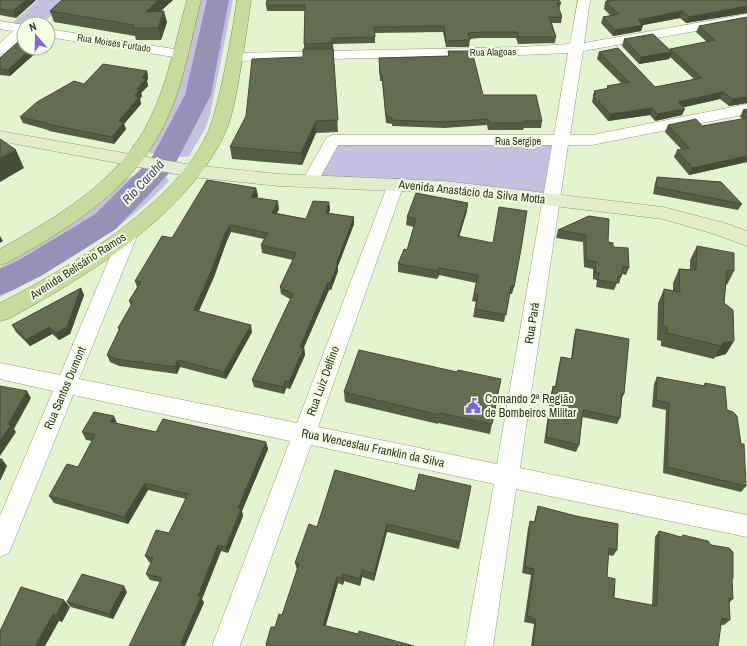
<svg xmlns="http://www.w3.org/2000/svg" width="747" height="646" font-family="'Archivo Narrow',sans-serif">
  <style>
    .green { fill: #c4c0df }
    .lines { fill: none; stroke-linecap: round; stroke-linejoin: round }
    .river { fill: #9691b7; fill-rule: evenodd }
    .minor-casing { stroke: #8c9878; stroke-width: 1 }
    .secondary-casing { stroke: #8c9878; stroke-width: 1 }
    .primary-casing { stroke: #7a9148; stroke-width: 1 }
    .path { stroke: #99a289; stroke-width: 2; stroke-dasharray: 2 2; stroke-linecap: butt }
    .minor { fill: #fff; fill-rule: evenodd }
    .secondary { fill: #e3edce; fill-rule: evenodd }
    .primary { fill: #c7db9d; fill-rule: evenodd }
    .wall { fill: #555e44 }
    .shaded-wall { fill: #454c37 }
    .building { fill: #636d4f; stroke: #454c37 }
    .labels { text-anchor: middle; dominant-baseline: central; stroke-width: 4; stroke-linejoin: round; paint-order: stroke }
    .far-street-label { font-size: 10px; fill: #2f3326; stroke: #f5ffe4 }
    .street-label { font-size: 12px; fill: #2f3326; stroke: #f5ffe4 }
    .poi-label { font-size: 12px; fill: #2f3326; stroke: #f5ffe4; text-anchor: start }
    .water-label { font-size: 13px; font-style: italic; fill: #453b6e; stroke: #f5ffe4 }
  </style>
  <rect width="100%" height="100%" fill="#e6f3d1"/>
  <!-- green -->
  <g class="green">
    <path d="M38,0H68L42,24H24V26L11,24Z"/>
    <path d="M200,0H233L210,115L205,129L189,156L183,157L150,153L148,149L172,108L180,85Z"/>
    <path d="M337,143H558L548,197L316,180Z"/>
    <path d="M136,174L166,177L169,181C121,232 61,265 0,297V267C33,250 65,229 95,206C109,196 120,181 136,174Z"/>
  </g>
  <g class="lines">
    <!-- river -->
    <path class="river" d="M207,0H229L211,95L172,170L116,229L41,276L11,291L0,295V269L19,260L94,215L151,159L185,95Z"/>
    <defs>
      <g id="minor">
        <path d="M578,0H590L584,43L747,14V22L583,51L570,135H592L747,104V114L592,145H568L520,468L747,515V537L516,489L493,646H465L494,484L311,445L240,646H212L290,441L73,395L9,553L0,557V516L53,391L0,379V363L60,375L121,231L124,227L130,225L136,227L139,231L79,379L297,423L388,184L390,180L396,179L402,180L404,184L318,427L497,464L552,145H338L316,185L310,186L304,185L302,181L327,137L333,135H554L568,53L520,55L235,61L230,60L228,57L230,54L235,53L520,47L570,44Z"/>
        <path d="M0,21L24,25V35L5,53L0,54V43L13,31L0,29Z"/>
        <path d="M48,29L180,50L185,51L187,54L185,57L180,58L48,37Z"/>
      </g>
      <path id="secondary" d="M0,131L192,165L279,174L444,181L663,207L728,224L747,231V246L714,234L663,219L444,193L279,186L192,177L0,141Z"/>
      <g id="primary">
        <path d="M187,0H201C191,40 184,82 167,119C136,188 70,228 7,263L0,265V249C57,217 120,181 150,119C168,82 176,40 187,0Z"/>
        <path d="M237,0H251C247,28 243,56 238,84C235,98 233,113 227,128C220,146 208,164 196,179C146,240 76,282 8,319L0,321V303C69,268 177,204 209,130C215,115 218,99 222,83C228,56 233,28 237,0Z"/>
      </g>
    </defs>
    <!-- minor casing -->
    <use href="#minor" class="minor-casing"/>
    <!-- secondary casing -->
    <use href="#secondary" class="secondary-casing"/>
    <!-- primary casing -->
    <use href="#primary" class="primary-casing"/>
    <!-- path -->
    <path class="path" d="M200,49L221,48"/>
    <!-- minor -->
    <use href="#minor" class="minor"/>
    <!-- secondary -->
    <use href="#secondary" class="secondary"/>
    <!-- primary -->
    <use href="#primary" class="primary"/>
  </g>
  <!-- wall -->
  <g class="wall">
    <path d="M0,0H36L16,18L0,15Z"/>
    <path d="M62,0H173L160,11L167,22L161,40H136L135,36L54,22L50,11Z"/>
    <path d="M606,0H747V13L686,23L680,18L643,25L641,31L613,36L601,23L603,17L611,16L604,9L605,2H608Z"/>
    <path d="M561,3L559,10L562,17L561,23H552L556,37L555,43L518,44L516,38H480L470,39L469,47H446L443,32L375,33V43L333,44L338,132L316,133L302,165L232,159L230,147L303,57L304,49V44L305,11H267L266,5Z"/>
    <path d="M747,17V103L729,106L720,99L684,107L682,115L655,121L650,115L608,121L592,102L594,91L607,89V86L622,84L597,59L599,52L655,87L694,79L670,57L669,59L639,64L622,46L624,39L670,50V49L707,42L696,32L699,26Z"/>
    <path d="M24,48H41L10,76L0,75V58Z"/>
    <path d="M448,51L483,95L542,121L541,128H524L523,130H488L487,125L444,128L392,126V124L386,123L382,81H380L379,58L448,56Z"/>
    <path d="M147,71L148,78L147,81L148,86L141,93L142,96L140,99L141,104L124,124L126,129L114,144L49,131L48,130L23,123L20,117L84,84Z"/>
    <path d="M747,109V162L689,175L674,157L677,150L681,149L665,132L668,125L702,126L743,119L740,117L743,110Z"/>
    <path d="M657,177L742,204L738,210L653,194L655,183Z"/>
    <path d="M256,188L258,196L256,198L279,209L277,213L306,219L329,202L330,210L329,213L354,217V224L338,266V271L331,290H329L304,347L305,355L290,389L286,388L284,394L254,387L252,380L290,299L281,294L280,287L293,260L262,253L261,245L264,239L231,232L226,243L214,277L199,311L252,332L226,379L180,367L177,374L119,366L110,362L107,355L119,330L118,328L131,306L129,301L137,287L135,281L172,238Z"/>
    <path d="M467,211L459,236L514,287L512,294H510L504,322L473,317L476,302L472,301L476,283L439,275L437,279L398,272V264L407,250L414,227L406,225L407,217Z"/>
    <path d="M589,216L629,268L626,275L622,274L621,277L619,284L617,283L614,290L596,287L597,280L593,279V269L584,267L583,242L556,238L558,230Z"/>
    <path d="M697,246L734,271L727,285L726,284L724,303L726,354L715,357L714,359L661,346V341L657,340L658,303L664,289L673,291V283L679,269L690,270V260Z"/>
    <path d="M81,288L84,295L70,334L59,340L52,334L30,346L16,332L12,325Z"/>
    <path d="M576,329L624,394L622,398L620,418L617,424L582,417L579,445L576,452L544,443L551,393L553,386H555L559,364L561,357L571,359L574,336Z"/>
    <path d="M657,377L703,386L705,383L727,410L746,486L741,492L663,473L666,410L652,407L654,384Z"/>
    <path d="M344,392L492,424L490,434L438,423V424L345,402Z"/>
    <path d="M117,423L156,432L266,442L268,449L242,511L243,516L228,553L221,551L202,599L204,603L160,582L150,580L146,574L151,563L149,562L145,556L169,533L186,499L148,490L128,524L54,503L49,496L78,467L92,441L86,440L82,432Z"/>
    <path d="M471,486L459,549L387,532L374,581L362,577L360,586L344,581L343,585L338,583L325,626L358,634L414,646H266V644L275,627L282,615L297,570L295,563L317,527L415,491Z"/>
    <path d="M538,506L617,550L613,556L608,555L607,577L614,598L652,605L655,537L659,531L732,580L733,599L729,603L730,620L724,625H721L718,646H531L534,624L524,622L531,575L522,573L528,528L530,521L534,522L536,513Z"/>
    <path d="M127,592L113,619L71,607L67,602Z"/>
    <path d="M70,607L62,622L59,621L0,631Z"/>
  </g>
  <!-- shaded-wall -->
  <g class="shaded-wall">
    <path d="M26,0H36L16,18L13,11Z"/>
    <path d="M158,0H173L148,23L146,12Z"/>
    <path d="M747,6V13L686,23L689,17Z"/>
    <path d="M164,11L167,22L161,40L158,28Z"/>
    <path d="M682,11L680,18L643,25L641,31L613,36L615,30L638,20Z"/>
    <path d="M48,35L50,40L48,41Z"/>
    <path d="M32,48H41L10,76L8,70Z"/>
    <path d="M672,52L669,59L639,64L641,57Z"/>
    <path d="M147,71L148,78L147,81L148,86L141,93L142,96L140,99L141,104L124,124L126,129L114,144L112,137L119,121L135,96L137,89L142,78Z"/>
    <path d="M723,92L720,99L676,109L678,102Z"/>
    <path d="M747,97V103L729,106L732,99Z"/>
    <path d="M652,108L650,115L608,121L610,114Z"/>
    <path d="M685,109L682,115L655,121L657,114Z"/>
    <path d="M316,121V133L302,165L301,153Z"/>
    <path d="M16,150L24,168L0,182V158Z"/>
    <path d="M747,156V162L689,175L692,168Z"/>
    <path d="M256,188L258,196L253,204L251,197Z"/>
    <path d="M278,201L279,209L273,220L272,213Z"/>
    <path d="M329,202L330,210L326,220V213Z"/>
    <path d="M468,203L467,211L457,244L458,236Z"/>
    <path d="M354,217V224L338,266V271L331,290L330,283L336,264Z"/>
    <path d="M230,225L231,232L226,243L214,277L196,317L194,310L224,236Z"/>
    <path d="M0,236L3,241L0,243Z"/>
    <path d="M439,268V275L437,279L438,271Z"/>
    <path d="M328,282L329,290L301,354L300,347Z"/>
    <path d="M81,288L84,295L70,334L59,340L56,333Z"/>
    <path d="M251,325L252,332L226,379L224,372Z"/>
    <path d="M49,327L52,334L30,346L26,340Z"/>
    <path d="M734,341L726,354L715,357L722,343Z"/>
    <path d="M304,348L305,355L290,389L289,382Z"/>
    <path d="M178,360L180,367L177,374L175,367Z"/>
    <path d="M285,381L286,388L284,394L283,387Z"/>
    <path d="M27,391L31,398L14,429L16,432L0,456V441L8,424Z"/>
    <path d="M114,416L117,423L110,422Z"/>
    <path d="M266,442L268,449L242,511L243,516L228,553L226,547L238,508Z"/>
    <path d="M2,459L7,466L0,481V464Z"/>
    <path d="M145,483L148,490L128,524L124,517Z"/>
    <path d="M387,524V532L374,581V574Z"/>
    <path d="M218,545L221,551L202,599L204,603L185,646H183L181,643L198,596Z"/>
    <path d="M362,570V577L360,586V579Z"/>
    <path d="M343,574L344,581L343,585L342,578Z"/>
    <path d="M337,577L338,583L324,632L323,625Z"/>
    <path d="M124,586L127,592L113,619L109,614Z"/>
    <path d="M64,600L70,607L62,622L56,615Z"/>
    <path d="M53,614L59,621L45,646H35Z"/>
  </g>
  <!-- building -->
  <g class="building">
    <path d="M0,0H26L13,11L0,9Z"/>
    <path d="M62,0H158L146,12L164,11L158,28H133L134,25L50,11Z"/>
    <path d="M267,0H559L561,3H557L562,17H549L556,37H519L517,32H480L468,33L470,40L446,41L444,26L374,27L375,37L332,38V43L304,44L305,5H266Z"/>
    <path d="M615,0H747V6L689,17L682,11L638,20L643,25L615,30L603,17L619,14L605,2L616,0Z"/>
    <path d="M747,17V97L732,99L723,92L678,102L685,109L657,114L652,108L610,114L593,95L596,94L594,91L609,88L607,86L629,82L599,52L618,48L655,87L702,78L670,49L715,40L699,26Z"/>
    <path d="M653,34L672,52L641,57L624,39Z"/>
    <path d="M24,37V48H32L8,70L0,69V58Z"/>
    <path d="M303,49H333L338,120L316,121L301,153L230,147L246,116L252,59L303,57Z"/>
    <path d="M448,51H472L483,95H536L542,121H524L525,123H489L488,119L445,122L392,120V118L386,116L382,75H380L379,58L449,56Z"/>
    <path d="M103,64L147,71L142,78L146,79L137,89H140L135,96L139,97L119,121L124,122L112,137L46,124L47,123L20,117L37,102L74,81L84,84Z"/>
    <path d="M747,109V113L743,110Z"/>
    <path d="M747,118V156L692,168L677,150L689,148L668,125L696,119L702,126Z"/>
    <path d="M0,139L16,150L0,158Z"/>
    <path d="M657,177L721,182L742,204L656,187Z"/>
    <path d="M207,180L256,188L251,197L278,201L272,213L306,219L313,201L329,202L326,213L354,217L336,264H338L330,283L328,282L300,347L304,348L289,382L285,381L283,387L252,380L293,294L280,287L296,253L261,245L268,233L230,225L224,236L212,269L194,310L251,325L224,372L178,360L175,367L116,359L107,355L120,328H118L133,302L129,301L141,282L135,281L162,236L172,238Z"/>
    <path d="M416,193L468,203L458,236L493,243L499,207L527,211L521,249L514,287L511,286L506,315L475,309L478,295L474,294L478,275L439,268L438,271L398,264L404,249L407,250L416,219L407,217Z"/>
    <path d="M589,216L609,219L608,242L613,243V247L628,248L629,268L623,266L621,277L618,276L617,283L598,280L599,273L595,272L596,262L586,260V235L558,230Z"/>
    <path d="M697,246L734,253V271L727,270L724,303L733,310L734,341L722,343L721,346L667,333V327L663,326L664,289L680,292L679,269L696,270Z"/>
    <path d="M81,288L67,327L56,333L49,327L26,340L12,325Z"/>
    <path d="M576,329L629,339L624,394H622L620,418L583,410L579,445L546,437L553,386L556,387L561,357L572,359Z"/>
    <path d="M359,350L457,372L458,370L501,379L492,424L440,413L439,415L344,392Z"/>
    <path d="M657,377L705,386V383L725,387L727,410L733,412L737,416L741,444H744L746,486L667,467L669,403L656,400Z"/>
    <path d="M0,386L27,391L8,424L11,425L0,441Z"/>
    <path d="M94,412L114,416L110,422L156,432L163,419L266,442L238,508L241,509L226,547L218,545L198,596L201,597L181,643H184L183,646H129L162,578L146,574L153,558L145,556L156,530L169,533L188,494L145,483L124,517L49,496L67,464L78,467L95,435L82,432Z"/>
    <path d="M0,459H2L0,464Z"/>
    <path d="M335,470L415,491L419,474L471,486L460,542L387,524L374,574L362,570L360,579L343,574L342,578L337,577L323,625L358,634L359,631L414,646H267L268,645L266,644L271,627H275L279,614L282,615L299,564L295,563L309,524L317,527Z"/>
    <path d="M538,506L576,516L618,524L617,550L609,548L607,577L615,579L614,598L657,606L659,531L681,537L683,535L708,541L711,545L729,548L733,552V578L732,580L733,599L729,598L730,620L722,618L718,646H533L536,619L527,616L534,569L525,567L530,521L535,522Z"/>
    <path d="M82,574L124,586L109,614L67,602Z"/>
    <path d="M21,587L64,600L56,615L53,614L35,646H0V631Z"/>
  </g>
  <!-- icons -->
  <defs>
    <symbol id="civic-bare" viewBox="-9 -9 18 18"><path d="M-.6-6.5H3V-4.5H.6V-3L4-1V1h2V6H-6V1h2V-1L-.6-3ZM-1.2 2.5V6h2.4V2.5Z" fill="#8165e0" stroke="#f5ffe4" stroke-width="2.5" paint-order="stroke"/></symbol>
  </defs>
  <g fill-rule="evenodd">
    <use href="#civic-bare" x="462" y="395" width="22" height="22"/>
  </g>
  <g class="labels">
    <!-- far-street labels -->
    <g class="far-street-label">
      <text transform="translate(114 43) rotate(9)">Rua Moisés Furtado</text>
      <text transform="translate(493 52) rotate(-1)">Rua Alagoas</text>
      <text x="518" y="141">Rua Sergipe</text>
    </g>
    <!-- street labels -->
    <g class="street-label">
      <text transform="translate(472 192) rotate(6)">Avenida Anastácio da Silva Motta</text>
      <text transform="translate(78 266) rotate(-33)">Avenida Belisário Ramos</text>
      <text transform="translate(532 323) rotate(-81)">Rua Pará</text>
      <text transform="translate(323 381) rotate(-70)">Rua Luiz Delfino</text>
      <text transform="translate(65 388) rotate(-67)">Rua Santos Dumont</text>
      <text transform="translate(373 448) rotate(12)">Rua Wenceslau Franklin da Silva</text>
    </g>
    <!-- poi labels -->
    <g class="poi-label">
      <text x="485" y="399">Comando 2ª Região<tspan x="485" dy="14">de Bombeiros Militar</tspan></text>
    </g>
    <!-- water labels -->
    <g class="water-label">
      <text transform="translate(143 182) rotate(-47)">Rio Carahá</text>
    </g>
  </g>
  <!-- north arrow -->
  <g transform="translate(36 36) rotate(340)"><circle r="19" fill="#f5ffe4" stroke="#a6ad98"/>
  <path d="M0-3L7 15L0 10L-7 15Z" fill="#8165e0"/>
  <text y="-6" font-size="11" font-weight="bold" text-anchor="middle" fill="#2f3326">N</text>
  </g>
</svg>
